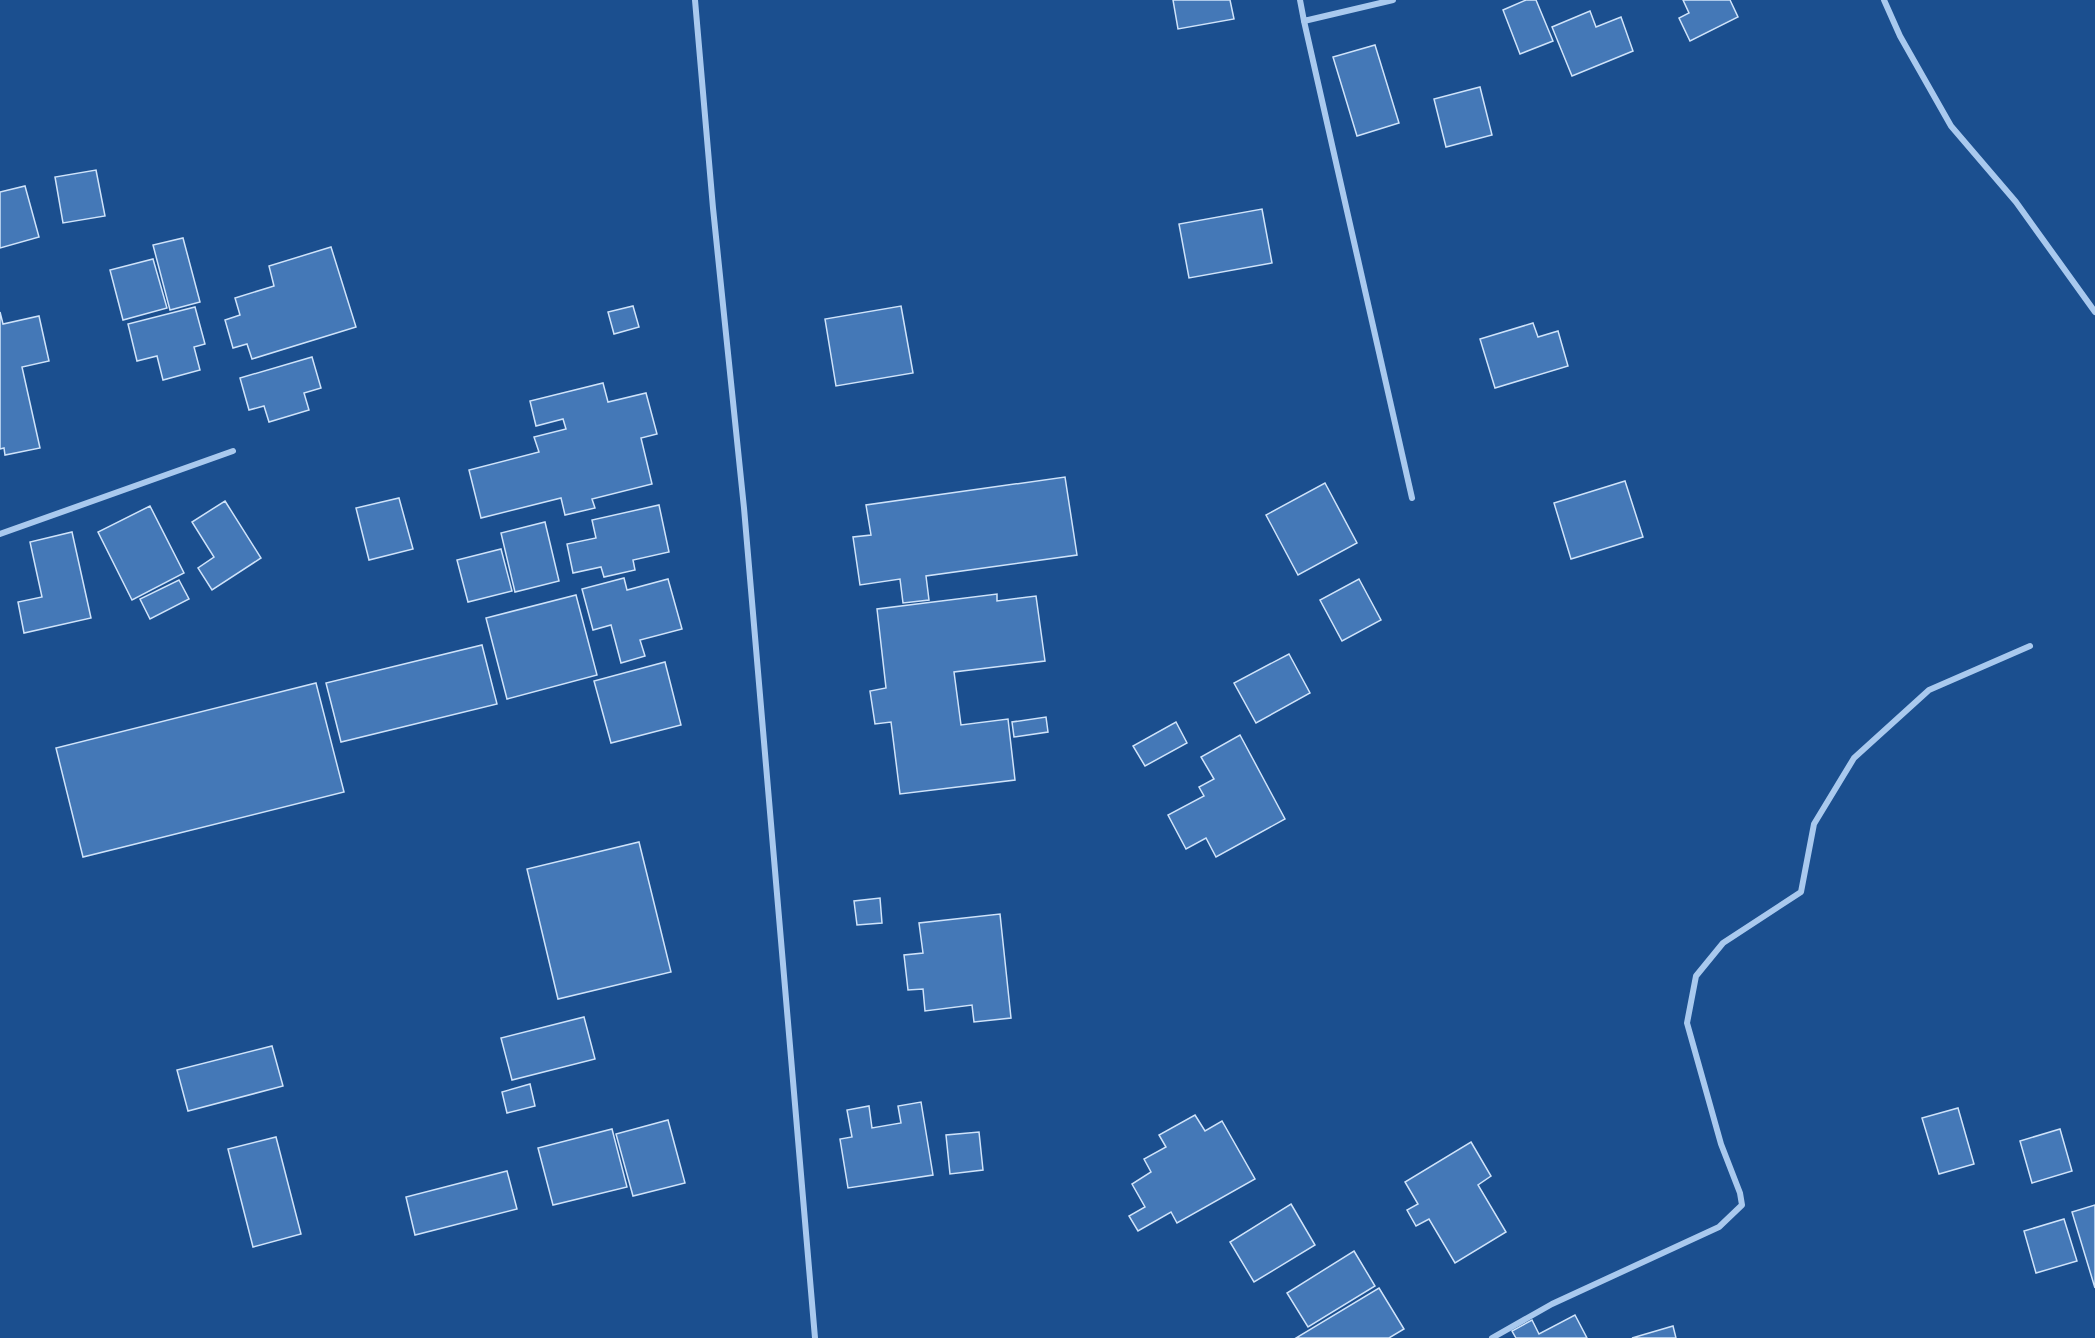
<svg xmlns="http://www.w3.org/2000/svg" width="2095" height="1338" font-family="'Fira Sans Condensed',sans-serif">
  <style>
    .building { fill: #4478b7; stroke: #cfe3fa; stroke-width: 1.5 }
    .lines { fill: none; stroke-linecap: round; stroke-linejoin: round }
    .street { stroke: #a9c9ee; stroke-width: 6 }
  </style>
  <rect width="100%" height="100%" fill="#1b4f8f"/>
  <!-- building -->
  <g class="building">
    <path d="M1173,0H1230L1234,19L1178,29Z"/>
    <path d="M1526,0H1536L1553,41L1520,54L1503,10Z"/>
    <path d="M1683,0H1730L1738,17L1690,41L1679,18L1689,13Z"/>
    <path d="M1590,11L1596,27L1621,17L1633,51L1572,76L1552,27Z"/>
    <path d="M1375,45L1399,123L1357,136L1333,57Z"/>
    <path d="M1480,87L1492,135L1446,147L1434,99Z"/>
    <path d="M96,170L105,216L63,223L55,177Z"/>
    <path d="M25,186L39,237L0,248V192Z"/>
    <path d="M1262,209L1272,263L1189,278L1179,224Z"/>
    <path d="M183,238L200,302L170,310L153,245Z"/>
    <path d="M331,247L356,327L252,359L247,344L233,348L225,320L240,315L235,298L274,286L269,266Z"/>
    <path d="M153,259L167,308L123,320L110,270Z"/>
    <path d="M633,306L639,327L614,334L608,312Z"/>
    <path d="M901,306L913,373L836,386L825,319Z"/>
    <path d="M195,307L205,344L194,347L200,370L163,380L157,356L137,361L128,324Z"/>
    <path d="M0,312L3,324L39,316L49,361L22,367L40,448L5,455L4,448L0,449Z"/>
    <path d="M1533,323L1538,337L1558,331L1568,366L1495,388L1480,339Z"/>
    <path d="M312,357L321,388L304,393L309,410L269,422L264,406L249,410L240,378Z"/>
    <path d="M603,383L608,402L646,393L657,434L641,438L652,484L592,499L595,508L565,515L561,498L481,518L469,470L539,452L534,437L566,429L563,419L536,426L530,401Z"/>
    <path d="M1065,477L1077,555L926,576L929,600L903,603L900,579L860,585L853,537L871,535L866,505Z"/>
    <path d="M1625,481L1643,537L1571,559L1554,503Z"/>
    <path d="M1325,483L1357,543L1298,575L1266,515Z"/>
    <path d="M399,498L413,549L369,560L356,508Z"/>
    <path d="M225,501L261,558L212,590L198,568L214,557L192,522Z"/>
    <path d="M659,505L669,552L633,560L635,570L604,577L601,567L573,573L567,544L596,538L592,520Z"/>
    <path d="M150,506L184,573L132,600L98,532Z"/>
    <path d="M545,522L559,581L515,592L501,533Z"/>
    <path d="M72,532L91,618L24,633L18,602L42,597L30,542Z"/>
    <path d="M501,549L512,591L468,602L457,560Z"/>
    <path d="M624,578L627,590L668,579L682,629L640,640L645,656L621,663L611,625L593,630L582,589Z"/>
    <path d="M1359,579L1381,620L1342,641L1320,600Z"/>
    <path d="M179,580L189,599L150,619L140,599Z"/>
    <path d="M997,594V601L1036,596L1045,661L954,672L961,725L1008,719L1015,780L900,794L891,722L875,724L870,691L886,688L877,609Z"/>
    <path d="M576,595L597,675L507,699L486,618Z"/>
    <path d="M482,645L497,704L341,742L326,683Z"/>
    <path d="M1289,654L1310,693L1256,723L1234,683Z"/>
    <path d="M665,662L681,725L611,743L594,681Z"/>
    <path d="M316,683L344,792L83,857L56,748Z"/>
    <path d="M1046,717L1048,732L1014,737L1012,722Z"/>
    <path d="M1176,722L1187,743L1145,766L1133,746Z"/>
    <path d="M1240,735L1285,819L1216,857L1206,838L1186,849L1168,815L1204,796L1199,787L1214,779L1201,757Z"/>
    <path d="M639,842L671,972L558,999L527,869Z"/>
    <path d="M880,898L882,923L857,925L854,901Z"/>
    <path d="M1000,914L1011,1018L974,1022L972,1005L925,1011L923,989L908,990L904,955L923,953L919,923Z"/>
    <path d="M584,1017L595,1059L512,1080L501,1038Z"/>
    <path d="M272,1046L283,1086L188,1111L177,1070Z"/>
    <path d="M530,1084L535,1106L507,1113L502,1092Z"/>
    <path d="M921,1102L933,1175L848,1188L840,1139L852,1137L847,1110L869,1106L872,1128L901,1123L898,1106Z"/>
    <path d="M1958,1108L1974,1164L1939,1174L1922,1118Z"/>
    <path d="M1195,1115L1205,1131L1222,1121L1255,1179L1177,1223L1171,1212L1138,1231L1129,1216L1145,1207L1132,1184L1151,1172L1144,1159L1166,1147L1159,1135Z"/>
    <path d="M668,1120L685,1183L633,1196L616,1134Z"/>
    <path d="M612,1129L627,1187L553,1205L538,1148Z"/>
    <path d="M2060,1129L2072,1171L2032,1183L2020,1141Z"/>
    <path d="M979,1132L983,1170L950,1174L946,1135Z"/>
    <path d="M276,1137L301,1234L253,1247L228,1149Z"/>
    <path d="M1471,1142L1491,1176L1478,1185L1506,1232L1455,1263L1429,1219L1416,1226L1407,1210L1418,1204L1405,1182Z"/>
    <path d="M507,1171L517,1209L415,1235L406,1197Z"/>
    <path d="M1291,1204L1315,1245L1254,1282L1230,1242Z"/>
    <path d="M2095,1205V1288L2072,1212Z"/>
    <path d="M2064,1219L2077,1261L2036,1273L2024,1231Z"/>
    <path d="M1354,1251L1375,1286L1308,1327L1287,1293Z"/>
    <path d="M1379,1288L1404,1329L1389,1338H1296Z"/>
    <path d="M1575,1315L1587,1338H1516L1512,1331L1532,1320L1539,1334Z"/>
    <path d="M1673,1326L1676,1338H1632Z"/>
  </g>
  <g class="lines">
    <!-- street -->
    <g class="street">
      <path d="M695,0L713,208L744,508L815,1338"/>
      <path d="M1300,0L1304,21L1393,0"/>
      <path d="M1884,0L1900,36L1951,126L2016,202L2095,312"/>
      <path d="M1304,21L1412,498"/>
      <path d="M0,534L233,451"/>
      <path d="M1492,1338L1552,1304L1719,1227L1742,1205L1740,1193L1721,1144L1687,1023L1696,976L1723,943L1801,892L1814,824L1854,758L1929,690L2030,646"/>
    </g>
  </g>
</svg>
